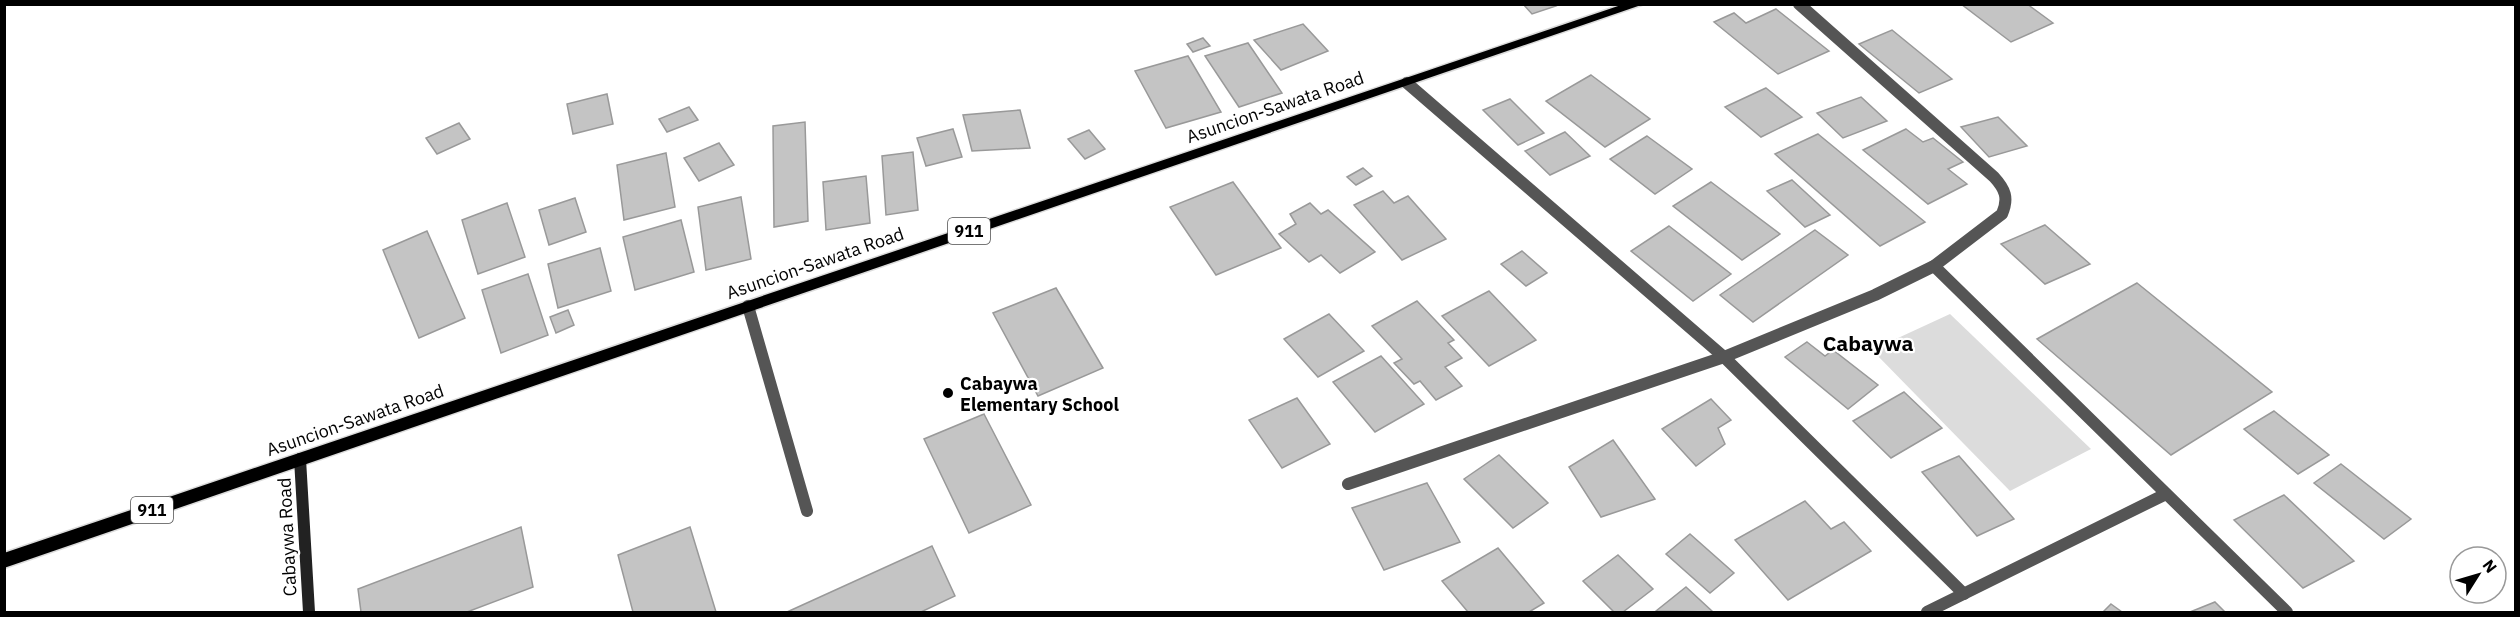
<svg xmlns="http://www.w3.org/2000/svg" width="2520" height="617" font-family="'IBM Plex Sans',sans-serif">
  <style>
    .green { fill: #dcdcdc }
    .building { fill: #c4c4c4; stroke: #999; stroke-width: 1.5 }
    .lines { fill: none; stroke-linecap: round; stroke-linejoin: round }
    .primary-casing { stroke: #dbdbdb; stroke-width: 3 }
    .service { stroke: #555; stroke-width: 12 }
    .minor { stroke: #555; stroke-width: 12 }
    .secondary { stroke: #222; stroke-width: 12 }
    .primary { fill: #000; fill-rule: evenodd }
    .poi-dot { fill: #000; stroke: #fff; stroke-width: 2 }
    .labels { text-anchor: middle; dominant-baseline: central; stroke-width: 4.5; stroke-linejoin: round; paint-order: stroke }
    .shield { fill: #fff; stroke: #4c4c4c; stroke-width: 1.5 }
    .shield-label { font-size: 16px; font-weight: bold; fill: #000 }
    .street-label { font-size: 18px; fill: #000; stroke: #fff }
    .poi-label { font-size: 18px; font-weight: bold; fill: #000; stroke: #fff; text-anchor: start }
    .quarter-label { font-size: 21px; font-weight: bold; fill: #000; stroke: #fff }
  </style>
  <rect width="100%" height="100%" fill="#fff"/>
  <!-- green -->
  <path class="green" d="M1950,314L2091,449L2010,491L1872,350Z"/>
  <!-- building -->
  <g class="building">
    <path d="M1523,4H1554L1556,6L1532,14Z"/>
    <path d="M1961,4H2027L2053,23L2011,42Z"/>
    <path d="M1776,9L1829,51L1778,74L1714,22L1734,13L1746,23Z"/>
    <path d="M1303,24L1328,51L1281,70L1254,40Z"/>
    <path d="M1892,30L1952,79L1919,93L1859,44Z"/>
    <path d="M1203,38L1210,46L1193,52L1187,44Z"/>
    <path d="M1248,43L1282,93L1239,107L1205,56Z"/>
    <path d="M1188,56L1221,112L1166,128L1135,71Z"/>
    <path d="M1591,75L1650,119L1605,147L1546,101Z"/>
    <path d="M1766,88L1802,117L1761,137L1725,107Z"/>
    <path d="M607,94L613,124L573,134L567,104Z"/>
    <path d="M1861,97L1887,121L1843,138L1817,113Z"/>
    <path d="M1510,99L1544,133L1518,145L1483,110Z"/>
    <path d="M689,107L698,120L667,132L659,119Z"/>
    <path d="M1020,110L1030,148L972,151L963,115Z"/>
    <path d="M1998,117L2027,146L1989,157L1961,127Z"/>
    <path d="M805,122L808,221L774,227L773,126Z"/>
    <path d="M459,123L470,139L437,154L426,138Z"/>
    <path d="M953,129L962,157L926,166L917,138Z"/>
    <path d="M1906,129L1923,142L1933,138L1963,162L1948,169L1967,184L1928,204L1863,150Z"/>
    <path d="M1089,130L1105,149L1085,159L1068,139Z"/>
    <path d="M1565,132L1590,156L1550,175L1525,151Z"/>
    <path d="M1818,134L1925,222L1880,246L1775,154Z"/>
    <path d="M1647,136L1692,169L1655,194L1610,159Z"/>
    <path d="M719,143L734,165L699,181L684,158Z"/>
    <path d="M913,152L918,210L886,215L882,156Z"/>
    <path d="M666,153L675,207L624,220L617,165Z"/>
    <path d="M1363,168L1372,176L1356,185L1347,177Z"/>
    <path d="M866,176L870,223L826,230L823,182Z"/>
    <path d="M1792,180L1830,215L1805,227L1767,191Z"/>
    <path d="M1233,182L1281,248L1216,275L1170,207Z"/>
    <path d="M1711,182L1780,234L1742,260L1673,206Z"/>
    <path d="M1383,191L1394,203L1408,196L1446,239L1402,260L1354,205Z"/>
    <path d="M741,197L751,259L706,270L698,207Z"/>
    <path d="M575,198L586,232L549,245L539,210Z"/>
    <path d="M507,203L525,257L478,274L462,220Z"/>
    <path d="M1310,203L1321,214L1328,210L1375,252L1340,273L1321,255L1309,262L1279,234L1296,224L1290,214Z"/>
    <path d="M681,220L694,272L635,290L623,237Z"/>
    <path d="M2045,225L2090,264L2045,284L2001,244Z"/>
    <path d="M1669,226L1731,274L1693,301L1631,251Z"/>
    <path d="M1815,230L1848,255L1753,322L1720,295Z"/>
    <path d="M427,231L465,318L419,338L383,250Z"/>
    <path d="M600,248L611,291L558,308L548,264Z"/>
    <path d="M1522,251L1547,273L1526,286L1501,264Z"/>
    <path d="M528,274L548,335L501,353L482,290Z"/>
    <path d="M2137,283L2272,392L2171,455L2037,339Z"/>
    <path d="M1056,288L1103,368L1038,396L993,313Z"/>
    <path d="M1489,291L1536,340L1489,366L1442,316Z"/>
    <path d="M1417,301L1454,340L1448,343L1462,358L1445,367L1462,386L1436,400L1420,381L1414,384L1394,363L1402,359L1372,326Z"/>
    <path d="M568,310L574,325L556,333L550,317Z"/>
    <path d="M1329,314L1364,351L1318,377L1284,339Z"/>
    <path d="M1807,342L1825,356L1833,350L1878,385L1848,409L1785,357Z"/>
    <path d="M1381,356L1424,404L1375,432L1333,382Z"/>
    <path d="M1904,392L1942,428L1891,458L1853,421Z"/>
    <path d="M1297,398L1330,444L1282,468L1249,420Z"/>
    <path d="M1711,399L1731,420L1718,428L1725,444L1696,466L1662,429Z"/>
    <path d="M2274,411L2329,455L2298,474L2244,429Z"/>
    <path d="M984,414L1031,505L969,533L924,439Z"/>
    <path d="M1613,440L1655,499L1601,517L1569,467Z"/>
    <path d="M1499,455L1548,503L1513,528L1464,479Z"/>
    <path d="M1959,456L2014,519L1977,536L1922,472Z"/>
    <path d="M2341,464L2411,519L2384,539L2314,483Z"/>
    <path d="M1427,483L1460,542L1384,570L1352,508Z"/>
    <path d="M2284,495L2354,561L2303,588L2234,520Z"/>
    <path d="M1805,501L1831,529L1844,522L1871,551L1788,600L1735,540Z"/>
    <path d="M521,527L533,587L467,612H361L358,589Z"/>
    <path d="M690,527L716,612H633L618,555Z"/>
    <path d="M1690,534L1734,573L1710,593L1666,554Z"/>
    <path d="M932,546L955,596L921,612H787Z"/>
    <path d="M1498,548L1544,603L1529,612H1468L1442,581Z"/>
    <path d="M1618,555L1653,589L1623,612H1614L1583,581Z"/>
    <path d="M1686,587L1713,612L1656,611Z"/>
    <path d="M2215,602L2225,612H2190Z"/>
    <path d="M2111,604L2122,612H2103Z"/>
  </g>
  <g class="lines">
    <defs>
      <path id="primary" d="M1624,4H1644L4,568V553Z"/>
    </defs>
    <!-- primary casing -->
    <use href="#primary" class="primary-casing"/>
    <!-- service -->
    <path class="service" d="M748,306L807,511"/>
    <!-- minor -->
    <g class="minor">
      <path d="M1407,83L1724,357L1964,594"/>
      <path d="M1934,266L2287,612"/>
      <path d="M1348,484L1724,357L1875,295L1934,266L2002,214C2009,198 2005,189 1994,177L1799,4"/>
      <path d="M1927,612L2166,494"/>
    </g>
    <!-- secondary -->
    <path class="secondary" d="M300,459L309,612"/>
    <!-- primary -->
    <use href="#primary" class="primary"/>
  </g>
  <!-- markers -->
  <circle class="poi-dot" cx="948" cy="393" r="6"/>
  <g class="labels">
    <!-- shield labels -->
    <g class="shield">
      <rect x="948" y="218" width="42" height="26" rx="4.5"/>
      <rect x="131" y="497" width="42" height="26" rx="4.5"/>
    </g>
    <g class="shield-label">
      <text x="969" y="231">911</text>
      <text x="152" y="510">911</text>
    </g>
    <!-- street labels -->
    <g class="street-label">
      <text transform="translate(1275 107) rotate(-19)">Asuncion-Sawata Road</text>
      <text transform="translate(815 263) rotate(-19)">Asuncion-Sawata Road</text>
      <text transform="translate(355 420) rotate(-19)">Asuncion-Sawata Road</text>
      <text transform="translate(287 537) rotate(-93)">Cabaywa Road</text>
    </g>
    <!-- poi labels -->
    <g class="poi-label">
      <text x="960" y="383">Cabaywa<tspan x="960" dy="21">Elementary School</tspan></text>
    </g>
    <!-- quarter labels -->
    <g class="quarter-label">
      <text x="1868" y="343">Cabaywa</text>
    </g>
  </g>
  <!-- border -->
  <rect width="2520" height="617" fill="none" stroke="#000000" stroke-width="12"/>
  <!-- north arrow -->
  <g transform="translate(2478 575) rotate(53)"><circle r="28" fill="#ffffff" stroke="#999999" stroke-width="1.5"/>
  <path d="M0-4.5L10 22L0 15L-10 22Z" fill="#000000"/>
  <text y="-9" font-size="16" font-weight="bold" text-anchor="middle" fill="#000000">N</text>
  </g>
</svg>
